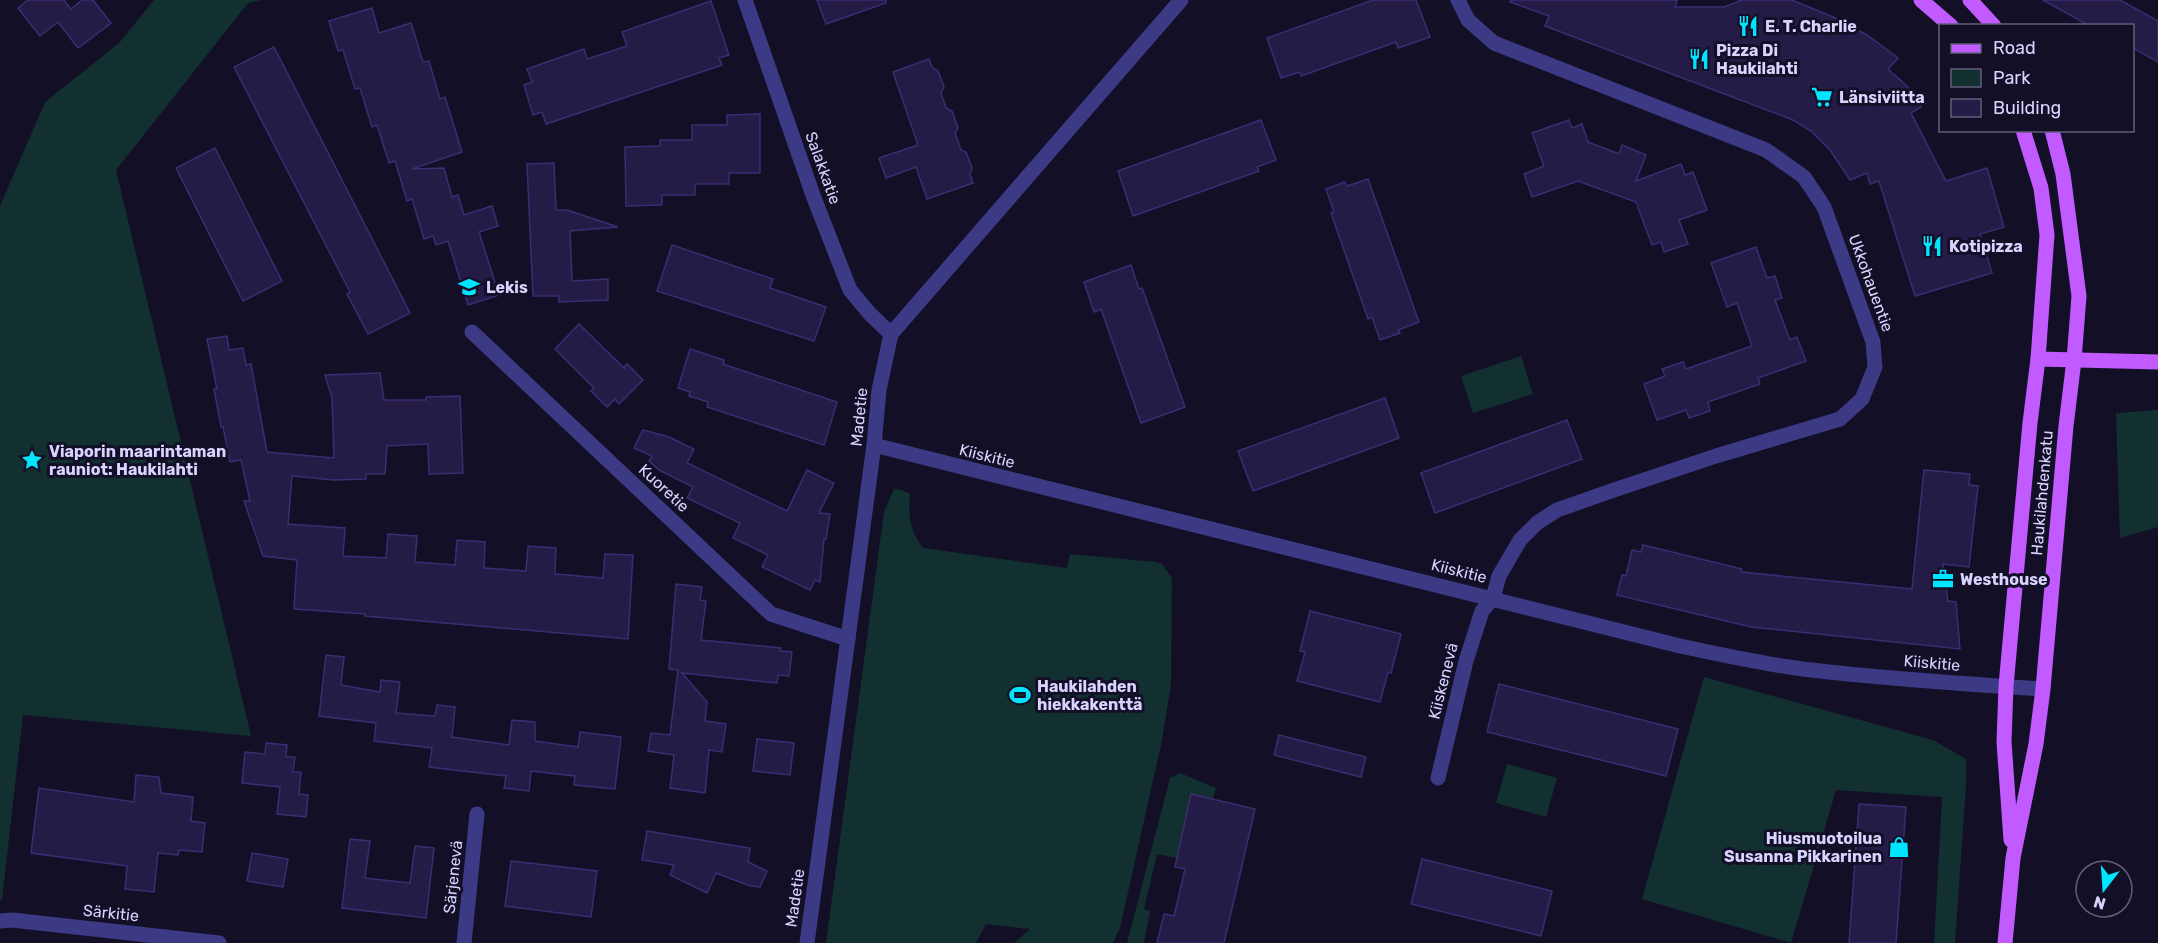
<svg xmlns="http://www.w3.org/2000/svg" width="2158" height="943" font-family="Rubik,sans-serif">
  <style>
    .green { fill: #12302f }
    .building { fill: #241b47; stroke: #3b2d73; stroke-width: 1.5 }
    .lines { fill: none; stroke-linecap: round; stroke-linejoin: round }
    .minor { stroke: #3d3a85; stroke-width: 15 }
    .major { stroke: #c25bff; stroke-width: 15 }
    .labels { text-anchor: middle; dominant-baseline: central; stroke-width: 6; stroke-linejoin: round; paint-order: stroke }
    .poi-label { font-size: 16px; font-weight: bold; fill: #d9d4ff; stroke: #130f26; text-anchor: start }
    .street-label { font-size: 16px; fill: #d9d4ff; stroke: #130f26 }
  </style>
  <rect width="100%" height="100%" fill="#130f26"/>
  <!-- green -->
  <g class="green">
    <path d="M154,0H262L248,3L116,170L251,736L23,715L2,900H0V206L45,102L119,43Z"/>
    <path d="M1521,356L1533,394L1473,413L1461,376Z"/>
    <path d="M2158,410V527L2120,538L2116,413Z"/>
    <path d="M894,489L902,490L910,494C908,516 910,531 923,548L1067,568L1070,554L1156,562L1162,564L1172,578L1171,685L1161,745L1120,928L1113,943H1014L1030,929L986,924L976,943H826L884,512Z"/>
    <path d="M1704,677L1933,740L1966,759V785L1955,943H1934L1942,797L1836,790L1791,943L1642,899Z"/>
    <path d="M1507,764L1557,778L1546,817L1496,803Z"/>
    <path d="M1180,773L1216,788L1213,799L1191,794L1177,858L1157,854L1144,909L1150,911L1144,943H1127L1170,778Z"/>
  </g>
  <!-- building -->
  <g class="building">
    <path d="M28,0H64L71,9L82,0H93L111,23L78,48L58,22L40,36L18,8Z"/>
    <path d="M817,0H886V3L826,24Z"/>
    <path d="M1373,0H1416L1430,37L1398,48L1396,42L1301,76L1300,72L1281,78L1267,38Z"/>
    <path d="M1511,0H1677L1675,7H1724L1742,0H1792L1833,17L1867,35L1898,58L1888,69L1907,86L1921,107L1911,113L1946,181L1987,168L2004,227L1980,234L1992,273L1915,296L1879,181L1870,184L1867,173L1850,180L1830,150L1811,131L1793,120L1545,26L1549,16L1510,2Z"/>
    <path d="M2043,0H2120L2158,21V62L2133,48V26H2090Z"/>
    <path d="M711,1L729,55L719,58L722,65L546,124L542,112L533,115L524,85L532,82L527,69L584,49L587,59L627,46L622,32Z"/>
    <path d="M372,8L379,33L411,23L423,62L429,61L440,99L445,97L462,152L412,169L444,168L452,197L458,195L464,215L492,206L498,226L479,232L499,295L468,305L448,241L436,245L433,236L424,239L412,199L407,201L395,161L389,163L377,125L372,127L360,88L355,89L343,50L338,51L329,21Z"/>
    <path d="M274,47L410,313L368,334L347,294L350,292L234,67Z"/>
    <path d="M929,59L932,67L938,71L944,87L941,93L946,108L952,111L958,128L955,133L961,150L966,152L972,168L970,174L973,183L927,199L916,167L886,178L879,158L918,145L893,72Z"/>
    <path d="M760,114V173H729V184H695V195H662V205L626,206L625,147L660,146V140H692V125H727V115Z"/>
    <path d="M1261,120L1276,160L1257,167L1259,171L1133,216L1118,171Z"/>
    <path d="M1569,120L1572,128L1582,124L1588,142L1619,154L1622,145L1646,155L1636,181L1681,164L1685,175L1693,172L1707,210L1679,220L1688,244L1664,252L1661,242L1652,245L1636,202L1578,181L1532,197L1524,174L1544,166L1532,133Z"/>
    <path d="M215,148L282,281L243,301L176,168Z"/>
    <path d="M554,163L556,210H567L618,227L570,231L572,281L608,279V300L559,302V296H533L527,164Z"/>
    <path d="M1368,179L1419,322L1398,330L1400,333L1380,340L1372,317L1368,319L1331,213L1334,212L1326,189L1345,182L1347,186Z"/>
    <path d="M672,245L773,279L770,288L826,307L814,341L657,291Z"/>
    <path d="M1756,247L1767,278L1775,276L1782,298L1775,300L1790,340L1797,337L1806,361L1758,378L1760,384L1708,402L1710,411L1689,418L1686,410L1657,420L1644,384L1665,376L1662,369L1683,362L1686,369L1752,346L1737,303L1727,307L1711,263Z"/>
    <path d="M1131,265L1139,289L1142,288L1185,407L1141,423L1101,309L1094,312L1084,282Z"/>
    <path d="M579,324L624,368L627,364L643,380L619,404L615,399L607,407L591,391L594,388L555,349Z"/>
    <path d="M227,336L229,350L243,348L246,365L251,364L267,452L334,458L332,398L325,375L380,373L384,400H426V397L460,396L463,473L429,474L428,444L387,446L385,474H366V479L334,480L292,476L288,524L345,528L343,556L386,558L388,534L417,536L415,562L455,565L457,540L485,542L484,568L526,571L528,546L556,548L555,574L603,578L605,554L633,555L628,639L365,616V614L294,609L297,560L263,556L244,501H250L241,460L230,462L223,427H221L214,389H217L207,339Z"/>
    <path d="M690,349L724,360L723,364L837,402L824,445L707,407L708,402L689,396L690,392L678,388Z"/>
    <path d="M1385,398L1399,438L1253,491L1238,451Z"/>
    <path d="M1567,420L1582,459L1435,513L1421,473Z"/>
    <path d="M643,430L669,437L694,449L687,463L787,511L807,470L834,483L819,513L830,514L826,539H824L820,582L815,580L810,590L762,567L768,555L733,538L740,523L687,498L693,487L659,470L649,461L652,456L634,448Z"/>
    <path d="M1924,470L1970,474L1969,485L1978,486L1969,567L1943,564L1948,601L1956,602L1960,649L1751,627L1617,595L1622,575L1626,576L1632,550L1641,552L1643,545L1742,569L1741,572L1912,589Z"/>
    <path d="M676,584L702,587L700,600L706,601L701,640L781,648L780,651L792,652L789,676L778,675L777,683L682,673L707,702L705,721L726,724L722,752L709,750L705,793L670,788L674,755L648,751L651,733L670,735L678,670L669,669Z"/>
    <path d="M1310,611L1401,634L1391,673L1388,672L1380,702L1297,681L1305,652L1300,651Z"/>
    <path d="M326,655L344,657L341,685L380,692L381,680L400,682L396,713L435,716L437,705L455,707L452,737L509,745L512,720L535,722V741L578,747L580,732L621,737L615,789L574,785L575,776L531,771L529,791L504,788L506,776L429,767L432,748L374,741L376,723L319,716Z"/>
    <path d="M1499,684L1678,729L1666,776L1487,732Z"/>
    <path d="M1279,735L1366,757L1361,777L1274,755Z"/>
    <path d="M757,739L794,743L790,775L753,771Z"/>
    <path d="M266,743L287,745L286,757H295L293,772H301L299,794L308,795L306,817L277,814L280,787L242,783L245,752L265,754Z"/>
    <path d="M136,775L159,777L161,793L193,797L191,821L205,823L202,852L179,850L178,855L158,853L154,892L125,889L127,866L31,853L39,788L134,802Z"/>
    <path d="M1191,794L1255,809L1224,943H1157L1164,914L1174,916L1185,869L1175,867Z"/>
    <path d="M1859,804L1906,807L1896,943H1849Z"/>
    <path d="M647,831L750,848L748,862L767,871L760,887L750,886L716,873L707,893L670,875L674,865L642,860Z"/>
    <path d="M350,839L370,841L365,878L410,883L415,846L434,848L426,918L342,908Z"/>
    <path d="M252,853L288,859L283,887L247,881Z"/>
    <path d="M1422,859L1552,891L1541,936L1411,904Z"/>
    <path d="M511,861L597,871L591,917L505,906Z"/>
  </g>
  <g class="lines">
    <!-- minor -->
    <g class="minor">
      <path d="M745,0L814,198L850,290L870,314L891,334"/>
      <path d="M472,332L771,614L848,639"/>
      <path d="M874,445L1680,646C1723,655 1767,665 1811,670C1887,679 1965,684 2043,689"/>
      <path d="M1438,778L1466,661L1482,611L1493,598L1499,576L1520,540L1537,523L1557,510L1614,490L1716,456L1840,419L1862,399L1875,367L1873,342L1824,207L1804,177L1766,150L1494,43L1468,20L1458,0"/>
      <path d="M0,921L12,920L219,943"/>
      <path d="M464,943L477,814"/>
      <path d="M807,943L874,445L879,390L891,334L1181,0"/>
    </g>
    <!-- major -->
    <g class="major">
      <path d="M1921,0L1951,26"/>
      <path d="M1970,0L1994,26"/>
      <path d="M2038,359L2158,362"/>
      <path d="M2011,840L2004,742L2006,686L2030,423L2038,359L2047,235L2041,188L2023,130"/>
      <path d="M2005,943L2013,858L2036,744L2043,689L2066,426L2074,360L2079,296L2063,174L2052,130"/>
    </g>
  </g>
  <!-- icons -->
  <defs>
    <symbol id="restaurant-bare" viewBox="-9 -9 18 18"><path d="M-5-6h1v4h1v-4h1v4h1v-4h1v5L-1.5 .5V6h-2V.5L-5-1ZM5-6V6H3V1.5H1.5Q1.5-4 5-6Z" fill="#00e5ff" stroke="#130f26" stroke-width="2.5" paint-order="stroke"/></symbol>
    <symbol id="supermarket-bare" viewBox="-9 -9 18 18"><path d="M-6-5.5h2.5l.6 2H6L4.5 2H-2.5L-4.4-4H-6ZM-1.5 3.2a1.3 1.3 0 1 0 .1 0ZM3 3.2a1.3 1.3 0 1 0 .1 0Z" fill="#00e5ff" stroke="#130f26" stroke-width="2.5" paint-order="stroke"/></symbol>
    <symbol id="school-bare" viewBox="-9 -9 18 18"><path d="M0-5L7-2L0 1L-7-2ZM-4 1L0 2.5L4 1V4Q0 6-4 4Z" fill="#00e5ff" stroke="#130f26" stroke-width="2.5" paint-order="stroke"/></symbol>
    <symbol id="sight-bare" viewBox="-9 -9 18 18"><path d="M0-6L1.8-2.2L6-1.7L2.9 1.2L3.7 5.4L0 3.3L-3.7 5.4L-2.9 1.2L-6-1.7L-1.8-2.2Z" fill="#00e5ff" stroke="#130f26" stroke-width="2.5" paint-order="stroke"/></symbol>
    <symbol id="office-bare" viewBox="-9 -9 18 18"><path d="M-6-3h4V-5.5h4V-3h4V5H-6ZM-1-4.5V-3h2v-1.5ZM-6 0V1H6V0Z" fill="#00e5ff" stroke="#130f26" stroke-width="2.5" paint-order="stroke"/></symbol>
    <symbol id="stadium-bare" viewBox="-9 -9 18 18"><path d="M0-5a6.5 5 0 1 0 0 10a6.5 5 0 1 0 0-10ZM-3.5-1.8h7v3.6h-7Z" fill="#00e5ff" stroke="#130f26" stroke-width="2.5" paint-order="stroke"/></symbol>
    <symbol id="shop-bare" viewBox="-9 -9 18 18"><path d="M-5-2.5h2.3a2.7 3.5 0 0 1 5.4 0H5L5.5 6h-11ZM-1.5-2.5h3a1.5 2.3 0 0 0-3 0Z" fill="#00e5ff" stroke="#130f26" stroke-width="2.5" paint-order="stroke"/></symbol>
  </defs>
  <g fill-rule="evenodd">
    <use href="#restaurant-bare" x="1733" y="11" width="30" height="30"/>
    <use href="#restaurant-bare" x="1684" y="44" width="30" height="30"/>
    <use href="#supermarket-bare" x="1807" y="82" width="30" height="30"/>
    <use href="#restaurant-bare" x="1917" y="231" width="30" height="30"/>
    <use href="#school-bare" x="454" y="272" width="30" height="30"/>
    <use href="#sight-bare" x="17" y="445" width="30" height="30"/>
    <use href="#office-bare" x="1928" y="564" width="30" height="30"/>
    <use href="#stadium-bare" x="1005" y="680" width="30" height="30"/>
    <use href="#shop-bare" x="1884" y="832" width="30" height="30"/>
  </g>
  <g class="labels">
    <!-- poi labels -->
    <g class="poi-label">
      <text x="1765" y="26">E. T. Charlie</text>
      <text x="1716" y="50">Pizza Di<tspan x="1716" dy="18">Haukilahti</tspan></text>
      <text x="1839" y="97">Länsiviitta</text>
      <text x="1949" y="246">Kotipizza</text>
      <text x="486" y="287">Lekis</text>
      <text x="49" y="451">Viaporin maarintaman<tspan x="49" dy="18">rauniot: Haukilahti</tspan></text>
      <text x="1960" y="579">Westhouse</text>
      <text x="1037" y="686">Haukilahden<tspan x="1037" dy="18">hiekkakenttä</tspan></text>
      <text x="1882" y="838" text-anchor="end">Hiusmuotoilua<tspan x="1882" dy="18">Susanna Pikkarinen</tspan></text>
    </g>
    <!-- street labels -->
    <g class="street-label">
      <text transform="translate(823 168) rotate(70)">Salakkatie</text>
      <text transform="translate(1871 283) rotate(70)">Ukkohauentie</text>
      <text transform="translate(859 417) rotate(-84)">Madetie</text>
      <text transform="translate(987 456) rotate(14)">Kiiskitie</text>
      <text transform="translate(664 488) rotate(43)">Kuoretie</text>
      <text transform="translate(2042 493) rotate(-85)">Haukilahdenkatu</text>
      <text transform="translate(1459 571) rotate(14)">Kiiskitie</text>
      <text transform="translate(1932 663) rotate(5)">Kiiskitie</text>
      <text transform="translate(1443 681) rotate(-76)">Kiiskenevä</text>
      <text transform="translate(453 877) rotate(-84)">Särjenevä</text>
      <text transform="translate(795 898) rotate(-82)">Madetie</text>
      <text transform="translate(111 913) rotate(6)">Särkitie</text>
    </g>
  </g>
  <!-- legend -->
  <rect x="1939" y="24" width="195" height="108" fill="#130f26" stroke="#625e7d" stroke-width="1.5"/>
  <rect x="1951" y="44" width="30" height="9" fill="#c25bff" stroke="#625e7d" stroke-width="1.5"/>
  <text x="1993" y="54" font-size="18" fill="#d9d4ff">Road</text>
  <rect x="1951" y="69" width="30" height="18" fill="#12302f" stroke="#625e7d" stroke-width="1.5"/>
  <text x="1993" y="84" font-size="18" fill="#d9d4ff">Park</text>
  <rect x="1951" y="99" width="30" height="18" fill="#241b47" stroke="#625e7d" stroke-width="1.5"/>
  <text x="1993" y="114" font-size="18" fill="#d9d4ff">Building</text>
  <!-- north arrow -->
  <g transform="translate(2104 889) rotate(197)"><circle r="28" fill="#130f26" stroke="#625e7d" stroke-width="1.5"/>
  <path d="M0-4.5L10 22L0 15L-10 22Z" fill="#00e5ff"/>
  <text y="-9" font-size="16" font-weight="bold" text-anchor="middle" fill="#d9d4ff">N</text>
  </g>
</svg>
